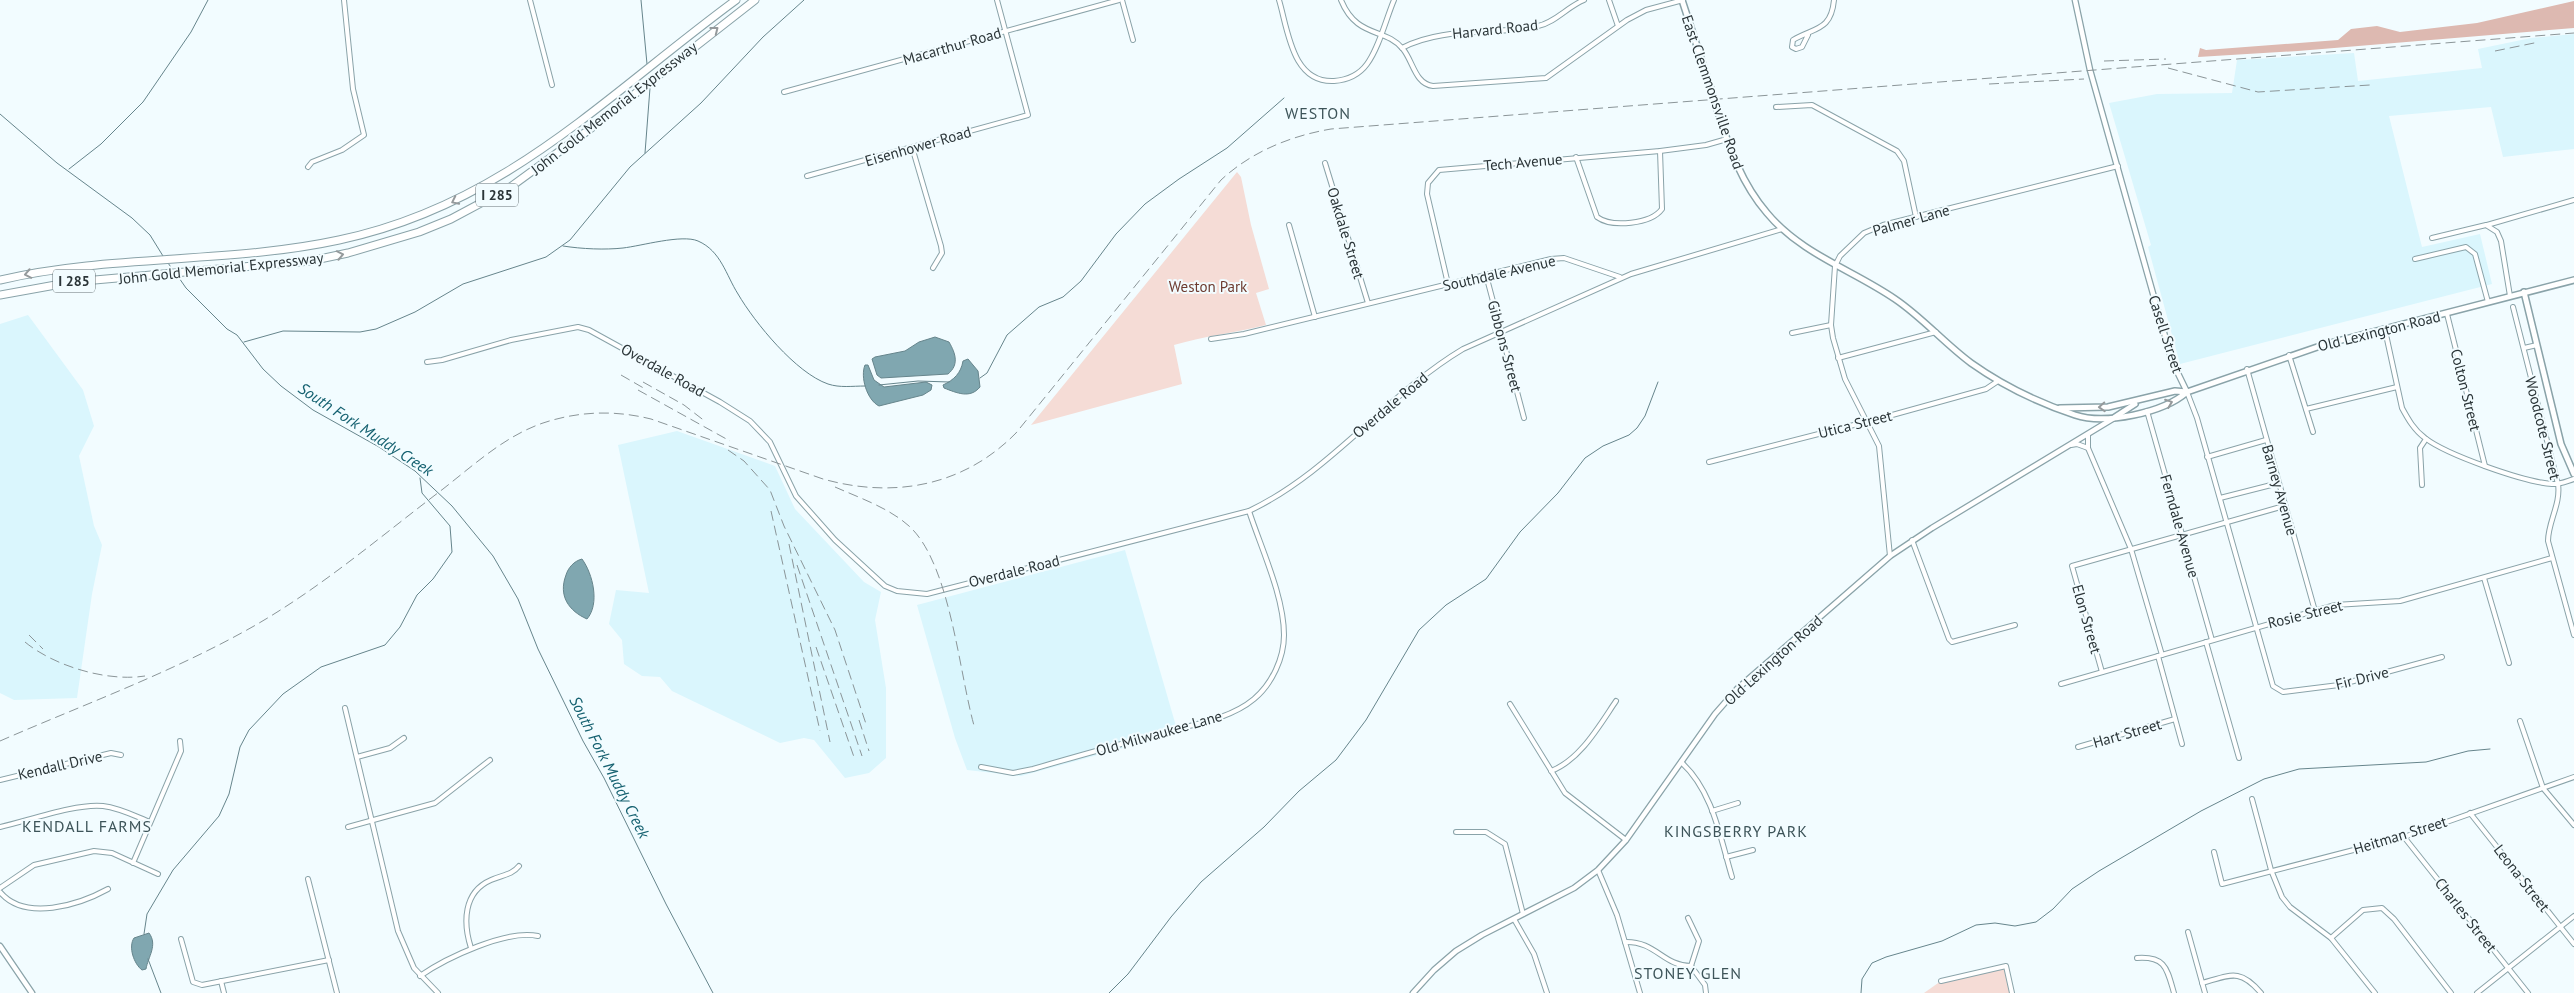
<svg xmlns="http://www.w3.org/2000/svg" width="2574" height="993" font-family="'PT Sans',sans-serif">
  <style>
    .built { fill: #daf6fd }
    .green { fill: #f5dcd6 }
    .forest { fill: #ddb9b1 }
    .water { fill: #80a7b0; stroke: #66858c }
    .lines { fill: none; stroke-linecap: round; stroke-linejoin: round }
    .stream { stroke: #66858c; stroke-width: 1 }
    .minor-casing { stroke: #8aa3a9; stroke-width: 6 }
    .tertiary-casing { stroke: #8aa3a9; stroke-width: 7 }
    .secondary-casing { stroke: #8aa3a9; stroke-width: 8 }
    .motorway-casing { stroke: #8aa3a9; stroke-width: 9 }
    .minor { stroke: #fff; stroke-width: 4 }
    .tertiary { stroke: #fff; stroke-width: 4.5 }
    .secondary { stroke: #fff; stroke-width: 5 }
    .motorway { stroke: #fff; stroke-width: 7 }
    .rail { stroke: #8b9598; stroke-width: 1; stroke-dasharray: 10 5; stroke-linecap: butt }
    .secondary-bridge-casing { stroke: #8aa3a9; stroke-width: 8; stroke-linecap: butt }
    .secondary-bridge { stroke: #fff; stroke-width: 5 }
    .oneway { stroke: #959a9c }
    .labels { text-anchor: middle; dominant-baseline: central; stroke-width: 4; stroke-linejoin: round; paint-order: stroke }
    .shield { fill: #f2fcff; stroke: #677174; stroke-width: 1 }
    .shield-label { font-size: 14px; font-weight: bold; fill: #2b3538 }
    .street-label { font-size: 15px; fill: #2b3538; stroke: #f2fcff }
    .park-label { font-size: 15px; fill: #6d3b30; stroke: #f2fcff }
    .neighbourhood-label { font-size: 16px; letter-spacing: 1px; fill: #3d5459; stroke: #f2fcff }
    .water-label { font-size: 16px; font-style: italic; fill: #166271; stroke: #f2fcff }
  </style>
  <rect width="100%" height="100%" fill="#f2fcff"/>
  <!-- built -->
  <g class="built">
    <path d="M2574,34V149L2503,157L2491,107L2389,116L2422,247L2480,234L2492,284L2180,364L2148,247L2151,245L2109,103L2157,94L2232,93L2237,60L2354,53L2358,81L2482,68L2478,49L2531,38Z"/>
    <path d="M28,315L83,390L94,426L79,456L94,526L102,545L92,594L77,698L14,700L0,693V324Z"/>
    <path d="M677,431L775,466L795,509L864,582L881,592L875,620L886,688V758L869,773L845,778L814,740L804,738L780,743L672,691L660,677L642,676L624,664L622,640L609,624L616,590L649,593L618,445Z"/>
    <path d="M1125,550L1178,733L1021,776L967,770L955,738L917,605Z"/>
  </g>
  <!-- green -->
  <g class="green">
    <path d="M1237,172L1241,177L1251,225L1269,289L1256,293L1266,325C1235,333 1204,336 1174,345L1182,384L1031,425Z"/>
    <path d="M2006,966L2012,993H1924L1941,981Z"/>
  </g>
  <!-- forest -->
  <path class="forest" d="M2574,1V28L2298,51L2198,57L2200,48L2206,50L2338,40L2351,29L2377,26L2400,32L2477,23Z"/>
  <!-- water -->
  <g class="water">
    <path d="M935,337L949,342C956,354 959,365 948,374L881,378L877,375L872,359L875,357L905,351L919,342Z"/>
    <path d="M968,359L978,371L980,387C970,399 957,393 944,388L943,385C954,380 961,373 963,361Z"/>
    <path d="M865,365H868L874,380L884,387L926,382L932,385L931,390L923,395L879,406C867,400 860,377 865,365Z"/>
    <path d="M582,559C593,574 600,604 587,619C569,611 558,596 566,575C568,568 574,561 582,559Z"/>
    <path d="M149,933C158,945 148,957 146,969L142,970C134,964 128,947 134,938Z"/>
  </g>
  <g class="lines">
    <!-- stream -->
    <g class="stream">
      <path d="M641,0L647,64"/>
      <path d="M0,114L57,163L132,218L150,235L163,256"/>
      <path d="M645,153L650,88"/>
      <path d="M69,169L101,144L143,102L191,32L208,0"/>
      <path d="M563,246C582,249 605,250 623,248C641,246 682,234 698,241C721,251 726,275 738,294C755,323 796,373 828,384C840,388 852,386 865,386"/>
      <path d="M168,263L173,270"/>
      <path d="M177,275L186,288L227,329L237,335L263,369L281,386L313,410L379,447L415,471L452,506L493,556L518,599L538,649L583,741L604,778L666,904L713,993"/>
      <path d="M244,342L283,331L360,332L376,329L415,312L463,284L546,257L570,240L630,167L701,103L763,37L804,0"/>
      <path d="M980,378L987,373L1007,335L1039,307L1063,297L1081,281L1116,234L1145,204L1179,179L1227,148L1284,98"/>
      <path d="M879,385L918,381L949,382"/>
      <path d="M144,934L147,914L173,870L219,816L229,794L240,747L249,730L283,694L321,667L385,645L400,627L417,595L433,579L452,552L450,526L422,493L420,478"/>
      <path d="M148,959L161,993"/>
      <path d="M1109,993L1128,974L1171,917L1201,882L1264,827L1299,791L1336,760L1366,720L1419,630L1446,605L1486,579L1520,532L1558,493L1585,458L1603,446L1629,435L1637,428L1645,416L1658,382"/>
      <path d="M1861,993L1862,979L1872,963L1886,957L1942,941L1976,925L1995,923L2015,926L2036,922L2053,909L2072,889L2099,871L2201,811L2264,779L2299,769L2426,762L2468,751L2490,749"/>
    </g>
    <defs>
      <g id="minor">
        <path d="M530,0L552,85"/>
        <path d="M1122,0L1133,40"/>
        <path d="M1279,0C1288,30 1292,83 1334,81C1347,80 1359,75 1367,64C1379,48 1386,19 1394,0"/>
        <path d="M1341,0C1357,39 1385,27 1403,49C1413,61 1415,84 1433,86L1546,78L1627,20L1646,10L1683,0"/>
        <path d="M1609,0L1618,26"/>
        <path d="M1808,35L1802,47L1796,49L1792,47L1793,40C1815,27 1831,31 1834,0"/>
        <path d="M1402,48C1444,26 1493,36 1538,26C1556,22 1567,7 1584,0"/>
        <path d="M784,92L1119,0"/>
        <path d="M1776,107L1812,105L1897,151L1904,161L1916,217"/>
        <path d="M912,147L941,246L942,253L933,268"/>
        <path d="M1576,157L1597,217C1612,228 1651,224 1662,209L1660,151"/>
        <path d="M1325,163L1368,303"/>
        <path d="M308,167L312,162L342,150L364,135L353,89L344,0"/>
        <path d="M807,176L1028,115L997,0"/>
        <path d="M1289,225L1315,317"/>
        <path d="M2487,225L2574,200"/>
        <path d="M2432,238L2486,225L2497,232L2501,241L2510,296"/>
        <path d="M2415,259L2466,247L2475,254L2488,302"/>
        <path d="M1486,275L1524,418"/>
        <path d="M1448,284L1427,194L1428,183L1439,170L1660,151L1706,145L1727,139"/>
        <path d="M2513,307L2558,484C2561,504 2548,522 2548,541L2574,635"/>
        <path d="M2447,314L2485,466"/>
        <path d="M2385,330L2402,408C2408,419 2414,430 2425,438C2447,455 2524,482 2552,484C2559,485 2567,481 2574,479"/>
        <path d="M1792,333L1831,325"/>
        <path d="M1211,339L1244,334L1551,259L1564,258L1620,277"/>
        <path d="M2524,348L2537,345"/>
        <path d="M2289,355L2313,432"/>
        <path d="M1838,358L1936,332"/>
        <path d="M427,362L442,360L511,340L578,327L589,330L720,402L750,421L770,442L796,496L835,540L885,586L897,591L927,594L1249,511C1331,472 1386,395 1463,349L1631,274L1782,229"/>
        <path d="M2247,369L2315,611"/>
        <path d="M2187,392L2197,418L2273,686L2283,692L2339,685L2442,657"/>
        <path d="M2306,409L2397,387"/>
        <path d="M2147,411L2212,640"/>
        <path d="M2088,435V448L2131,549L2162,655"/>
        <path d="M2071,445L2077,444L2088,448"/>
        <path d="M2207,457L2266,440"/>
        <path d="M1709,462L1885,417L1986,389L1998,381"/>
        <path d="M2422,485L2420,448L2426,439"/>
        <path d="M2220,498L2279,483"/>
        <path d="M1912,540L1949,639L1952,642L2015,625"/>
        <path d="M1890,556L1879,446L1845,379L1833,338L1831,325L1835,266L1840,256L1864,233L1883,225L2118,166"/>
        <path d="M2484,578L2509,663"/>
        <path d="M2206,642L2239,758"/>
        <path d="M2158,656L2182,744"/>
        <path d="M2102,672L2072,566L2284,506"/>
        <path d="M2061,684L2335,605L2400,601L2552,558"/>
        <path d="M1510,704L1565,793L1626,840"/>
        <path d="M345,708L398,931L414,968L438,993"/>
        <path d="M2520,721L2543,788L2574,825"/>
        <path d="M2078,747L2175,719"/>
        <path d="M357,757L390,748L404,738"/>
        <path d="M1681,762C1713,791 1720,837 1732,877"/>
        <path d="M981,767L1013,773L1033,769C1077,756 1121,744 1165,732C1195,724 1230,719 1254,699C1272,684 1284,658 1284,635C1284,596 1261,548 1249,511"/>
        <path d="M1551,771C1580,760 1599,726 1616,701"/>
        <path d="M0,780L111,753L121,755"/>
        <path d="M2252,799L2271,870L2282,897L2290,907L2331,938L2375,993"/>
        <path d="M1712,811L1738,803"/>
        <path d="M2470,813L2574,944"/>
        <path d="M0,827C27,821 77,803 103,806C120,808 135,816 150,822"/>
        <path d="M348,827L435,803L490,760"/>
        <path d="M1456,832H1486L1505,844L1523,914"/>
        <path d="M2404,837L2528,993"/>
        <path d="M2214,852L2222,884L2404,837L2574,777"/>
        <path d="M1726,857L1753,850"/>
        <path d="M133,863L181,751L180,741"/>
        <path d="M1598,870L1617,915L1640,993"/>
        <path d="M308,879L337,993"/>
        <path d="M0,888L34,865L94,851L112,853L158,874"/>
        <path d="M0,892C25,922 79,905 108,889"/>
        <path d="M1514,919L1534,954L1547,993"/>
        <path d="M2188,932L2205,993"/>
        <path d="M2331,938L2363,910L2382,908L2394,919L2451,993"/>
        <path d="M181,939L193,982L202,985L329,960"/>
        <path d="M1625,942C1656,941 1663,966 1691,966L1699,941L1688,918"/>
        <path d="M471,948C463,923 463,892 491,880C502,875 512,875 519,866"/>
        <path d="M2137,958C2166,956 2167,969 2174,993"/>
        <path d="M1691,966L1705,985L1706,993"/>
        <path d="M420,976C446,958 507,929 538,936"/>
        <path d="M221,981L224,993"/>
        <path d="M1941,981L2006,966L2012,993"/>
        <path d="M2202,983C2231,975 2240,968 2261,993"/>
        <path d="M2477,993L2574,916"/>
      </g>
      <g id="tertiary">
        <path d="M2075,0L2090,70L2172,361L2187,392"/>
        <path d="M0,946L32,993"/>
        <path d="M1413,993L1434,970L1456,951L1482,935L1574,888L1598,870L1626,840L1715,714L1737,689L1890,556L1932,528L2114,418"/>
      </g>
      <g id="secondary">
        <path d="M1682,0L1710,86"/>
        <path d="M1718,112C1729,148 1742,184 1767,213C1801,254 1853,270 1895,299C1923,318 1944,343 1971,363C2002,385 2039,403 2075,415C2105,425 2163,413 2187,392L2326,344L2574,280"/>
        <path d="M2524,292L2561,444L2574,474"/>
        <path d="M2060,408L2108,407L2175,391L2187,392"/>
        <path d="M2115,417L2135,404"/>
      </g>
      <g id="motorway">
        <path d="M0,280C111,254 228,264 339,240C505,205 605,96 736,0"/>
        <path d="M0,295L72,282L310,261L348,253L419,232L451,219L509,188L590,129L755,0"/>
      </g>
    </defs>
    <!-- minor casing -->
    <use href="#minor" class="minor-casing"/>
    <!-- tertiary casing -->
    <use href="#tertiary" class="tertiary-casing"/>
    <!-- secondary casing -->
    <use href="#secondary" class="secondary-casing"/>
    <!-- motorway casing -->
    <use href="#motorway" class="motorway-casing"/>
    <!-- minor -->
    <use href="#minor" class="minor"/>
    <!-- tertiary -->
    <use href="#tertiary" class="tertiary"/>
    <!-- secondary -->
    <use href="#secondary" class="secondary"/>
    <!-- motorway -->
    <use href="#motorway" class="motorway"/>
    <!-- rail -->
    <g class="rail">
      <path d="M2495,51L2539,42"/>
      <path d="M2104,61L2166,59"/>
      <path d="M2168,68L2258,92L2370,85"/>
      <path d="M1989,84L2084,79"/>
      <path d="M621,375L647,390"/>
      <path d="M643,382L684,405L706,422"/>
      <path d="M638,390L730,441"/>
      <path d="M728,450L744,461L770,490L784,526L835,630L867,727"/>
      <path d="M835,487C860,498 889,508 909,526C951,564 959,675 975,729"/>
      <path d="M771,511L820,731"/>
      <path d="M789,544L830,742"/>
      <path d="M797,565L862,756"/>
      <path d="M29,635L43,649"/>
      <path d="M25,642C54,666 107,682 145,676"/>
      <path d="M816,647L855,760"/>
      <path d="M859,720L869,751"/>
      <path d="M0,741C85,704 173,672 254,626C322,587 381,536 443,489C475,464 505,436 543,423C579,411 615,410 651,419L823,479C894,499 964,486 1016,433L1221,180C1251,152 1290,136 1331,129L2574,33"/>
    </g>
    <defs>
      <path id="secondary-bridge" d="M1710,86L1718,112"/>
    </defs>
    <!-- secondary-bridge casing -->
    <use href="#secondary-bridge" class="secondary-bridge-casing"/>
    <!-- secondary-bridge -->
    <use href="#secondary-bridge" class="secondary-bridge"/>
  </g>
  <!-- one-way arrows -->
  <defs><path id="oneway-chevron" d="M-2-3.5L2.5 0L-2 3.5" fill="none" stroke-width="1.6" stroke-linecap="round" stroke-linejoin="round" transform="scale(1.25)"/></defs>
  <g class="oneway">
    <use href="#oneway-chevron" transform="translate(715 30) rotate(-38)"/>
    <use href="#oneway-chevron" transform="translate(455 201) rotate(154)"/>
    <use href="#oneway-chevron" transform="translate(340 255) rotate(-11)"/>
    <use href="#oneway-chevron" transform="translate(28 274) rotate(169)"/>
    <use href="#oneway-chevron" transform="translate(2169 403) rotate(-21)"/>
    <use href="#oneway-chevron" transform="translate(2102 407) rotate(177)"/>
  </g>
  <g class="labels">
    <!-- shield labels -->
    <g class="shield">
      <rect x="476" y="183.5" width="42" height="23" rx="4"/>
      <rect x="53" y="269.5" width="42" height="23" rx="4"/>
    </g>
    <g class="shield-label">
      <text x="497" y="195">I 285</text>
      <text x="74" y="281">I 285</text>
    </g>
    <!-- street labels -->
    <g class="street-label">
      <text transform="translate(1495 29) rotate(-6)">Harvard Road</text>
      <text transform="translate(952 46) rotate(-16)">Macarthur Road</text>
      <text transform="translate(1713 92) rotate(71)">East Clemmonsville Road</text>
      <text transform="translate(614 108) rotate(-38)">John Gold Memorial Expressway</text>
      <text transform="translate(918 146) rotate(-16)">Eisenhower Road</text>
      <text transform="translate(1523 162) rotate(-5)">Tech Avenue</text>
      <text transform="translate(1911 220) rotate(-16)">Palmer Lane</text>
      <text transform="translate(1346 233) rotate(73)">Oakdale Street</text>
      <text transform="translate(221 268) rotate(-6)">John Gold Memorial Expressway</text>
      <text transform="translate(1499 273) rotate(-13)">Southdale Avenue</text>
      <text transform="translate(2379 331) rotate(-14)">Old Lexington Road</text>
      <text transform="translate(2166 334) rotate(72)">Casell Street</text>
      <text transform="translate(1505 346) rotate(75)">Gibbons Street</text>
      <text transform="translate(663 370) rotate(29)">Overdale Road</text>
      <text transform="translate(2466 390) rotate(76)">Colton Street</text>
      <text transform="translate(1390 405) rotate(-40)">Overdale Road</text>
      <text transform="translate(1855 424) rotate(-14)">Utica Street</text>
      <text transform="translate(2543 428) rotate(76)">Woodcote Street</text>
      <text transform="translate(2280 490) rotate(74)">Barney Avenue</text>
      <text transform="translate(2180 526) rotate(74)">Ferndale Avenue</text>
      <text transform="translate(1014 571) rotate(-14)">Overdale Road</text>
      <text transform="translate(2305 614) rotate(-14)">Rosie Street</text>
      <text transform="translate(2087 619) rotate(74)">Elon Street</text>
      <text transform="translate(1773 660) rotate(-42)">Old Lexington Road</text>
      <text transform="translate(2362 678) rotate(-14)">Fir Drive</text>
      <text transform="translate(1159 733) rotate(-16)">Old Milwaukee Lane</text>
      <text transform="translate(2127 733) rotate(-16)">Hart Street</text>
      <text transform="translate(60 765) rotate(-13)">Kendall Drive</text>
      <text transform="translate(2400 835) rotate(-17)">Heitman Street</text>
      <text transform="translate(2522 878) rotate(52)">Leona Street</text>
      <text transform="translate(2466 915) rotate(52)">Charles Street</text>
    </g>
    <!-- park labels -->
    <g class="park-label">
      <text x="1208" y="286">Weston Park</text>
    </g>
    <!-- neighbourhood labels -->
    <g class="neighbourhood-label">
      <text x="1318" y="113">WESTON</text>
      <text x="87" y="826">KENDALL FARMS</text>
      <text x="1736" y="831">KINGSBERRY PARK</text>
      <text x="1688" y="973">STONEY GLEN</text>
    </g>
    <!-- water labels -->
    <g class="water-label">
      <text transform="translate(366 429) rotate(33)">South Fork Muddy Creek</text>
      <text transform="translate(610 767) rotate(63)">South Fork Muddy Creek</text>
    </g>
  </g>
</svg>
